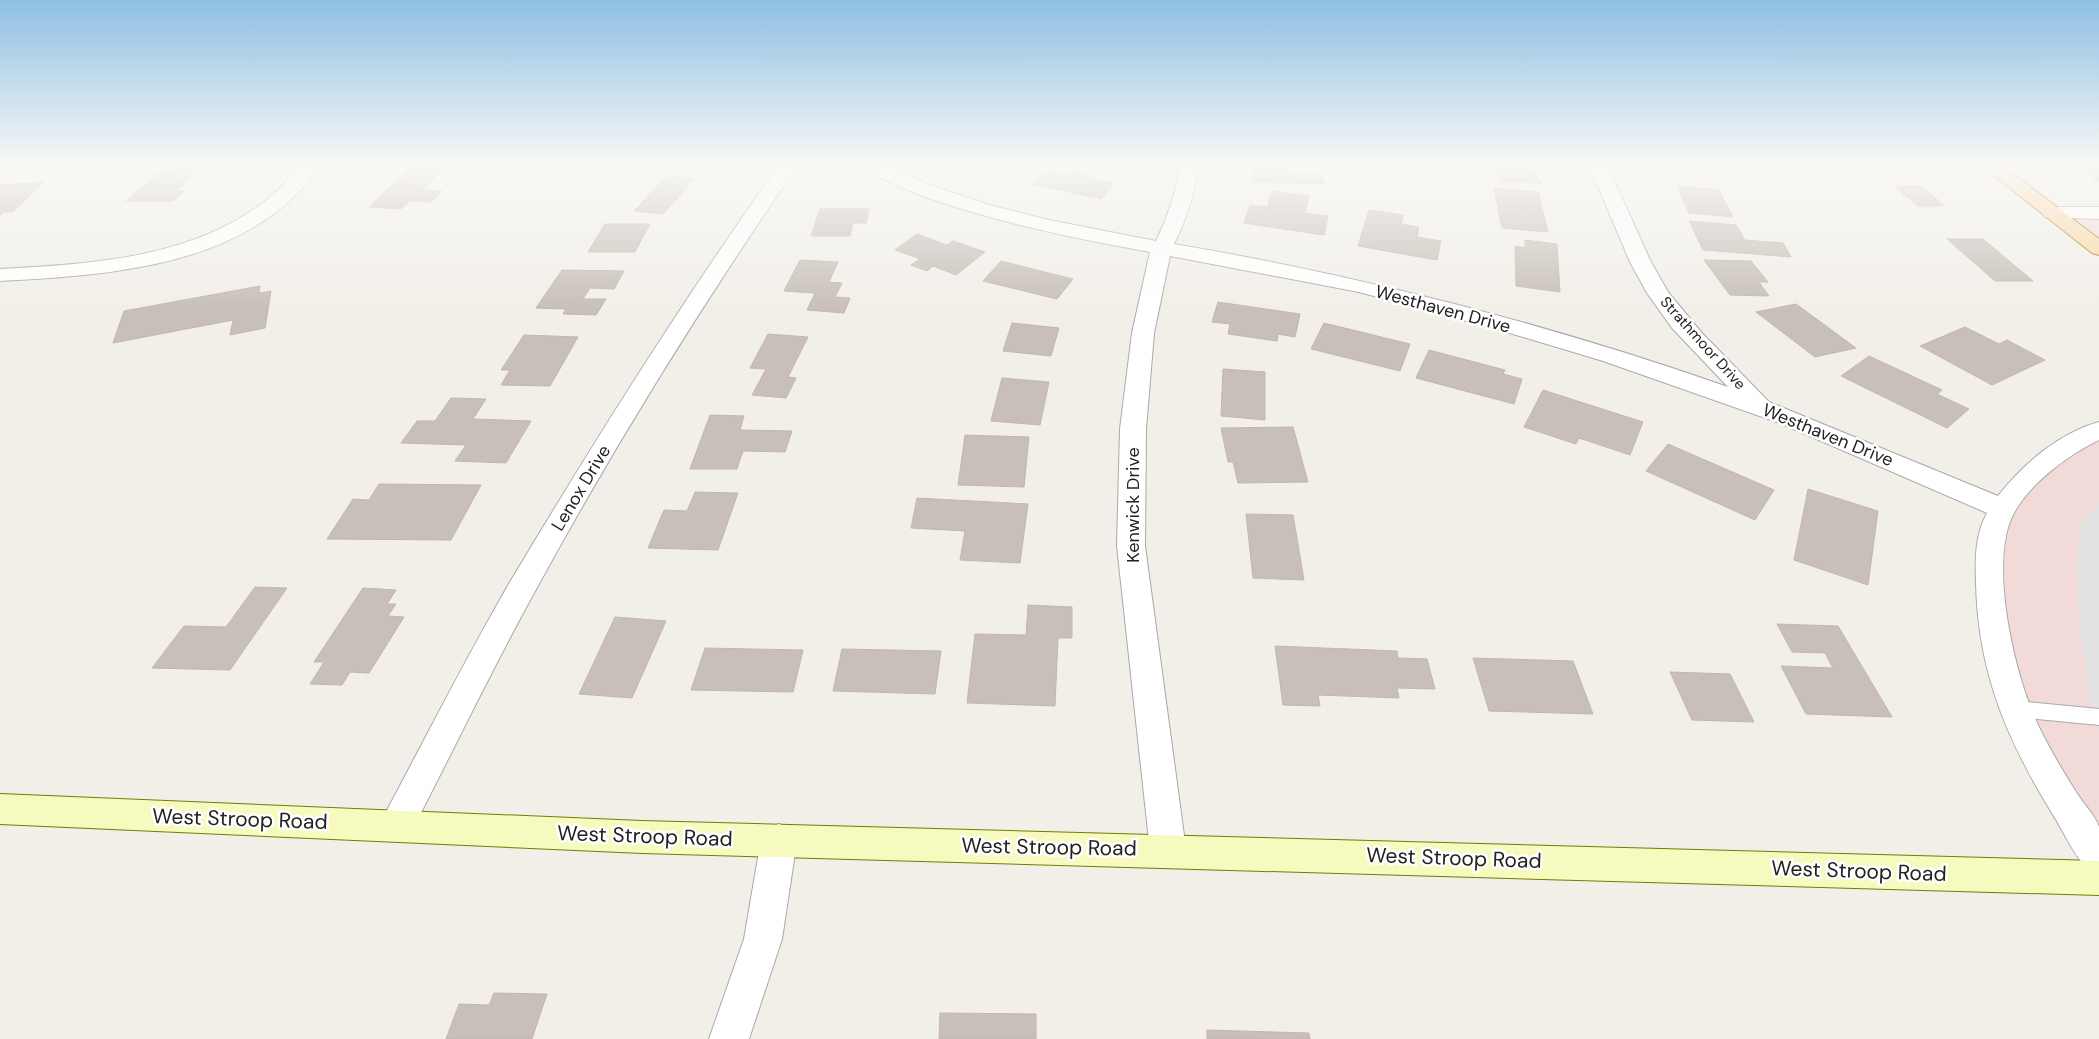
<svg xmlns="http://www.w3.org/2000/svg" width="2099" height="1039" font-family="'DM Sans',sans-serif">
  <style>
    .commercial { fill: #f2dad9 }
    .parking { fill: #e2e2e2 }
    .building { fill: #c7bfb8; stroke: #c4b6ab }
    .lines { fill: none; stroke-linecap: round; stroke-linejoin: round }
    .lane-casing { stroke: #a9a9a9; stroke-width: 2 }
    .street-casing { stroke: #a9a9a9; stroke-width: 2 }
    .secondary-casing { stroke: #707d05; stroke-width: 2 }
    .primary-casing { stroke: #a06b00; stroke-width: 2 }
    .lane { fill: #fff; fill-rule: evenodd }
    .street { fill: #fff; fill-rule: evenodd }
    .secondary { fill: #f7fabf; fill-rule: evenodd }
    .primary { fill: #fcd6a4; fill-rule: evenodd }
    .labels { text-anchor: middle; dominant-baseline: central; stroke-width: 5; stroke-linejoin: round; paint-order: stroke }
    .far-street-label { font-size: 15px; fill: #222; stroke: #fff }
    .street-label { font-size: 18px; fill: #222; stroke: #fff }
    .near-street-label { font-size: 21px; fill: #222; stroke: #fff }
  </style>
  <rect width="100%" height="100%" fill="#f2efe9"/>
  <!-- commercial -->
  <g class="commercial">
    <path d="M2052,213H2099V250Z"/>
    <path d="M2099,430V856L1999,663L2003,509Z"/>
  </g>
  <!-- parking -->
  <path class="parking" d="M2099,502V729L2091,706L2079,621L2077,568L2080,525Z"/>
  <!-- building -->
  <g class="building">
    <path d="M176,165H223L204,166L176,191H184L173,201H126L162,170H170Z"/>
    <path d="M414,165H447L422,190L442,191L431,202L410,201L401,209L369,207Z"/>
    <path d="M971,165H1012L1000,174Z"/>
    <path d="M1251,165H1287L1289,173L1322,174L1324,184L1253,182Z"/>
    <path d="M1491,165H1531L1541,183L1500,182Z"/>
    <path d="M2076,165L2099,166V182Z"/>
    <path d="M1048,169L1071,174L1075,170L1092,174L1088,178L1114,183L1101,199L1033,184Z"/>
    <path d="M667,175L695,178L663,214L634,211Z"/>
    <path d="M44,182L13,212H3L0,216V185Z"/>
    <path d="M1677,186L1719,190L1733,217L1689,213Z"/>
    <path d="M1894,186H1921L1945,206H1918Z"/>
    <path d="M1494,188L1538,192L1548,232L1502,228Z"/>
    <path d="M1272,191L1309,196L1305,213L1328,216L1324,235L1244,223L1250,205L1267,207Z"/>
    <path d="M820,209H869L866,223H853L850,236H811Z"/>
    <path d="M1369,210L1403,215L1401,224L1419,227L1417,237L1441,241L1437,260L1358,246Z"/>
    <path d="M1689,221L1736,225L1745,240L1783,243L1791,257L1703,250Z"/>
    <path d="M605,224H650L635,252H588Z"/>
    <path d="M917,234L947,245L953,241L985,252L956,275L933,266L927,271L911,265L920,259L895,250Z"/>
    <path d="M1947,239H1983L2033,281H1995Z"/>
    <path d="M1525,240L1557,244L1560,292L1516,286L1515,246L1525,248Z"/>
    <path d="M800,260L838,262L829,282L842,283L835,297L850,298L844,313L807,310L815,293L784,291Z"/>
    <path d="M1704,260L1751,261L1768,282H1759L1769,296L1730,295Z"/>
    <path d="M1001,261L1073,279L1057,299L983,281Z"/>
    <path d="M562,270L624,271L614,289L590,288L583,299H606L596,315L563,314L566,309L536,308Z"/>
    <path d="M260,286L259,293L271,291L265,328L230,335L233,320L113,343L124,311Z"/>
    <path d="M1218,302L1300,314L1295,337L1278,334L1277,341L1228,334L1230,324L1212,322Z"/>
    <path d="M1796,304L1856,348L1815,357L1756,312Z"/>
    <path d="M1012,323L1059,328L1051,356L1003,351Z"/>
    <path d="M1324,323L1410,344L1400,371L1311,349Z"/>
    <path d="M1965,327L1999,344L2007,340L2045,360L1992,385L1920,346Z"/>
    <path d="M768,334L808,337L788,377L796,378L786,398L752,395L766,369L750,368Z"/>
    <path d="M524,335L578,337L550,386L501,385L510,370H501Z"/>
    <path d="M1429,350L1505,370L1503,374L1522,379L1514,404L1416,378Z"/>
    <path d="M1869,356L1942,390L1937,394L1969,409L1947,428L1841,376Z"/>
    <path d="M1223,369L1265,372V420L1221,416Z"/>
    <path d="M1002,378L1049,382L1040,425L991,421Z"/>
    <path d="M1543,390L1643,422L1630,455L1579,438L1576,444L1524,427Z"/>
    <path d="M451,398L486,399L473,419L531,421L506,463L455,461L466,445L401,443L417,421H435Z"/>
    <path d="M710,415L744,416L740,430L792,431L785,452L743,451L737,469H690Z"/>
    <path d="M1293,427L1308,482L1238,483L1233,462H1228L1221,428Z"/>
    <path d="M965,435L1029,437L1024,487L958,485Z"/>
    <path d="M1668,444L1774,490L1755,520L1646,471Z"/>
    <path d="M379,484L481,485L451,540L327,539L353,499L369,500Z"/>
    <path d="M1808,489L1878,511L1868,585L1794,560Z"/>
    <path d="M695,492L738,493L718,550L648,548L664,510L687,511Z"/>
    <path d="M917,498L1028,504L1020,563L960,560L965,531L911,528Z"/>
    <path d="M1246,514L1293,515L1304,580L1253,578Z"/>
    <path d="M255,587L287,588L230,670L152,668L184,626L226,627Z"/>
    <path d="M363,588L396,590L387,604H396L388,616L404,617L369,673L350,672L342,685L310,684L324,662H314Z"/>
    <path d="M1028,605L1072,607V638H1058L1055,706L967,703L975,634L1026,635Z"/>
    <path d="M615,617L666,621L632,698L579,694Z"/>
    <path d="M1777,624L1838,626L1892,717L1806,714L1781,666L1833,668L1825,653L1792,652Z"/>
    <path d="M1275,646L1397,651L1398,658L1427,659L1435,689L1397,688L1399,698L1318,695L1320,706L1283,705Z"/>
    <path d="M705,648L803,650L793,692L691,690Z"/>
    <path d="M842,649L941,651L935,694L833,691Z"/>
    <path d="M1473,658L1573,661L1593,714L1489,711Z"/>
    <path d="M1670,672L1730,674L1754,722L1692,720Z"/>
    <path d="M494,993L547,994L532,1039H446L459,1004L489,1005Z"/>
    <path d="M940,1013L1036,1014V1039H939Z"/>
    <path d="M1207,1030L1309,1033L1310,1039H1207Z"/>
  </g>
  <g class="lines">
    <defs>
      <path id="lane" d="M2015,701L2099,709V725L2015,717L2008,715L2005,709L2008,703Z"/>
      <g id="street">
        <path d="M301,165H321C251,267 111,275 0,281V269C89,264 186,259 260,205C276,194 288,179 301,165Z"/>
        <path d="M779,165H798C703,303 614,446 534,593C490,673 451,755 409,836L397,841L385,836L379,825L385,814C426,737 466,658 510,582C595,440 683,300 779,165Z"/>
        <path d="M858,165H883L933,186L993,206L1049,220L1156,241C1168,216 1176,193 1180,165H1198C1195,194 1187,218 1174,244C1363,276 1548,324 1728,387L1672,328L1647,293L1630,262L1589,165H1607L1651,262L1668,292L1701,332L1769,402L1998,496C2023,464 2059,433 2099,422V440C2068,455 2027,485 2012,517C1989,567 2015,678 2039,727C2050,750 2064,773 2078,795C2084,804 2096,817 2099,827C2099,840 2099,859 2099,872C2095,871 2088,869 2085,866C2073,853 2064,833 2055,818C2008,742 1978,674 1976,583C1975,560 1975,534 1987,513L1782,424L1603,361L1503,331L1359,292L1170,256L1154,333L1146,429L1145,546L1186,850L1181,861L1168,866L1155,861L1150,850L1117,546L1120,429L1132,333L1150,252C1072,238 995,222 920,195C900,187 880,177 860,169Z"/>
        <path d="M2052,207H2099V219L2045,217L2042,213L2045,209Z"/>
        <path d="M779,824L792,829L797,840L782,939L749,1039H709L744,939L761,840L766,829Z"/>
      </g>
      <path id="secondary" d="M0,794L642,821L2099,861V895L642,853L0,824Z"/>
      <path id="primary" d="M1981,165H2002L2099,239V255L2092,253Z"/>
    </defs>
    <!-- lane casing -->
    <use href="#lane" class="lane-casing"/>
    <!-- street casing -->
    <use href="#street" class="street-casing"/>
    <!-- secondary casing -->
    <use href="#secondary" class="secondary-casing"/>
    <!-- primary casing -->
    <use href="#primary" class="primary-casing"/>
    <!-- lane -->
    <use href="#lane" class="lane"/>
    <!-- street -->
    <use href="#street" class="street"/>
    <!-- secondary -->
    <use href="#secondary" class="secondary"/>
    <!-- primary -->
    <use href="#primary" class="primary"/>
  </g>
  <!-- sky -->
  <linearGradient id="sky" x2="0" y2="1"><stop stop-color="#8fc0e4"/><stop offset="0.53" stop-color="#f9f8f5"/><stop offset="1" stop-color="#f9f8f5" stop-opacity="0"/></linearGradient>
  <rect width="2099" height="311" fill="url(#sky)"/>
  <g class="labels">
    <!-- far-street labels -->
    <g class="far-street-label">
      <text transform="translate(1703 343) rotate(48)">Strathmoor Drive</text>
    </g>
    <!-- street labels -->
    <g class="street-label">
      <text transform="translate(1443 309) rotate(15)">Westhaven Drive</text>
      <text transform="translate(1828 435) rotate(22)">Westhaven Drive</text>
      <text transform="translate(581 488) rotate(-59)">Lenox Drive</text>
      <text transform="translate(1133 505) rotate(-90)">Kenwick Drive</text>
    </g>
    <!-- near-street labels -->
    <g class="near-street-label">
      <text transform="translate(240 819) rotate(2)">West Stroop Road</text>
      <text transform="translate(645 836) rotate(2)">West Stroop Road</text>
      <text transform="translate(1049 847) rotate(1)">West Stroop Road</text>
      <text transform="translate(1454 858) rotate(2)">West Stroop Road</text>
      <text transform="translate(1859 871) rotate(2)">West Stroop Road</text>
    </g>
  </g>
</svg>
